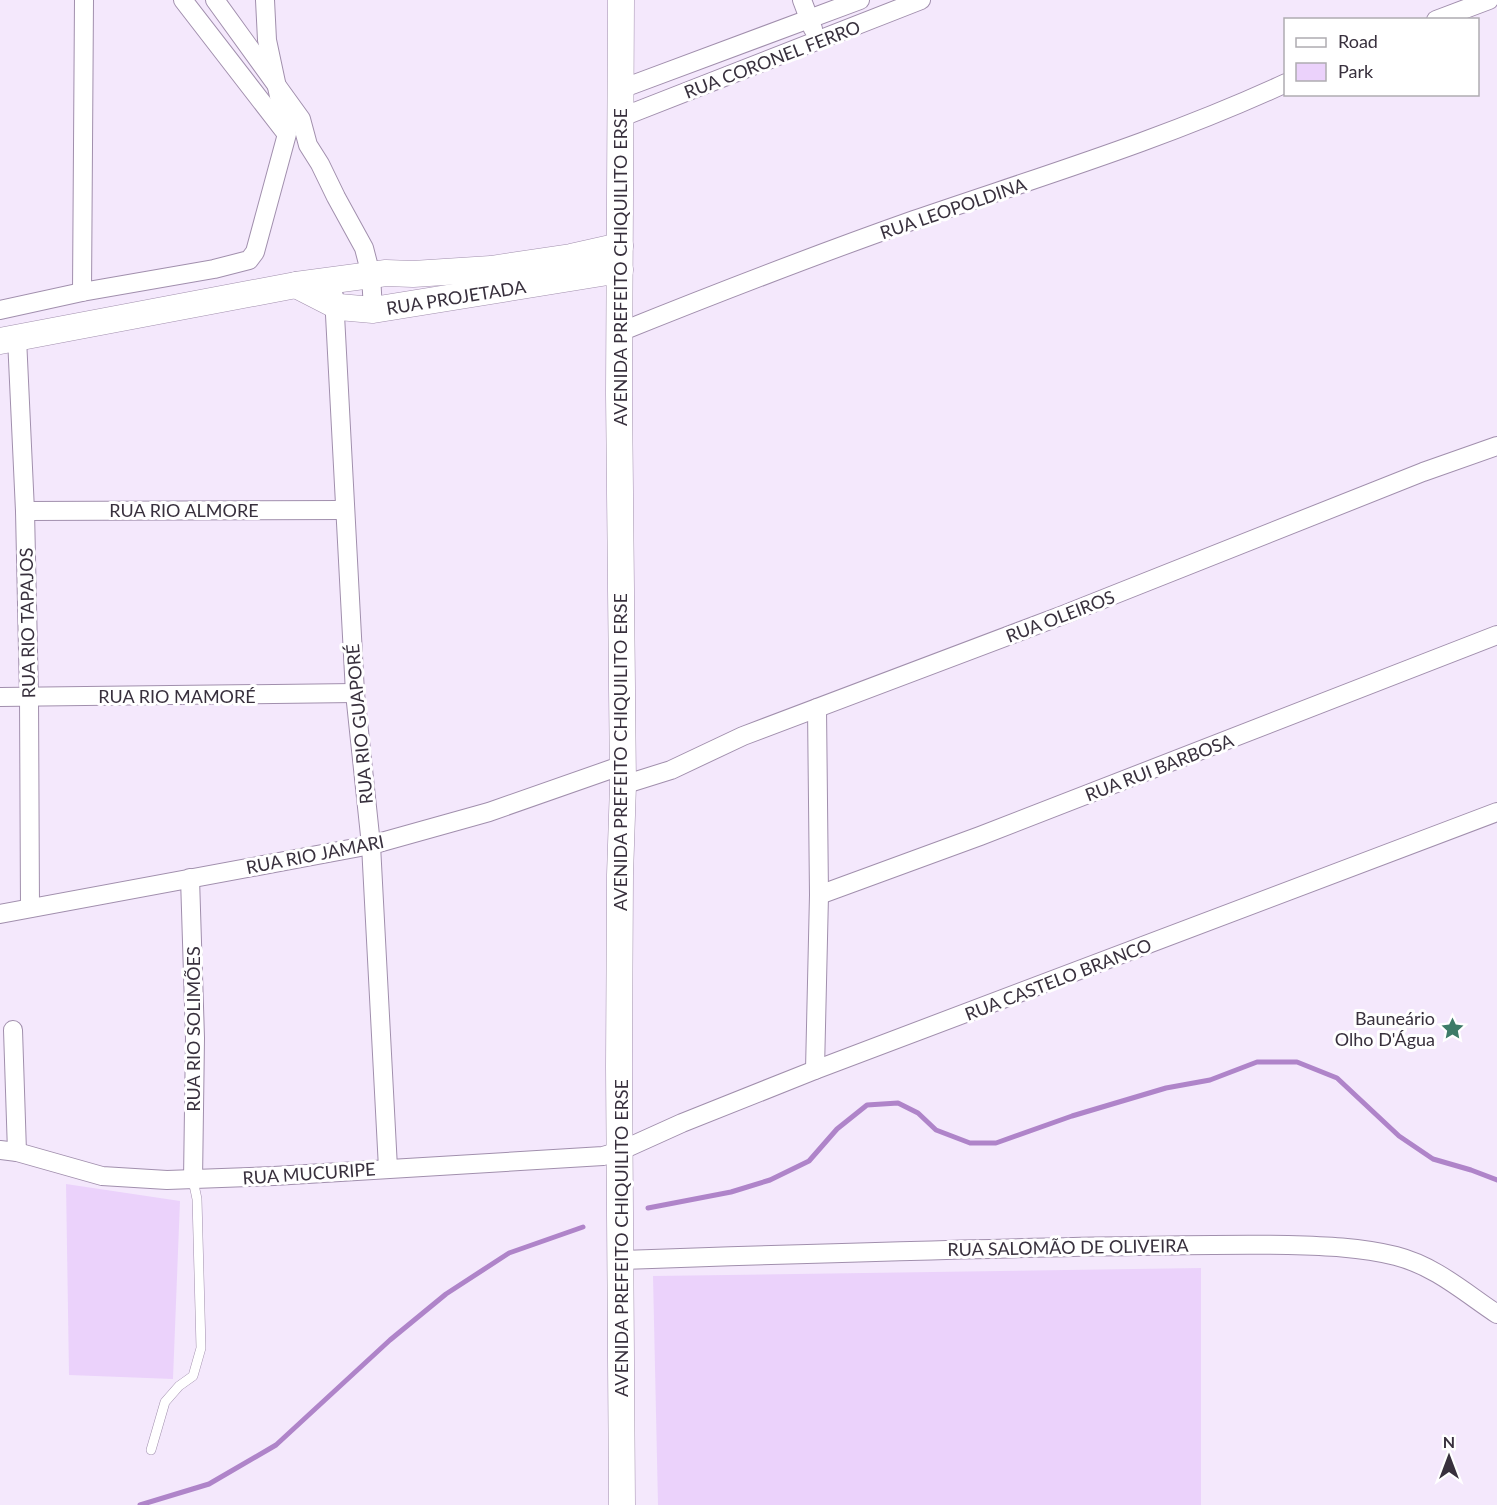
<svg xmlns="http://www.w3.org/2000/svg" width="1497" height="1505" font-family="Lato,sans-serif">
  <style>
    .green { fill: #ebd2fb }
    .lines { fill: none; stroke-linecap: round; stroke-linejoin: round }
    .stream { stroke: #af84c9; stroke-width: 5 }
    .lane-casing { stroke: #a18fad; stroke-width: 10 }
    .street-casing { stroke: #a18fad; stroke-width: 20 }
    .secondary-casing { stroke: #a18fad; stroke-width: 27 }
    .lane { stroke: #fff; stroke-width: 9 }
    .street { stroke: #fff; stroke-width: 18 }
    .secondary { stroke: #fff; stroke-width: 26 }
    .labels { text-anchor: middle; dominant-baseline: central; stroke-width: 6; stroke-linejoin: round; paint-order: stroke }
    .street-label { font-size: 18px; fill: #38303d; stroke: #fff }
    .poi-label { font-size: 18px; fill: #38303d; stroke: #fff; text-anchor: end }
  </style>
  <rect width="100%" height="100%" fill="#f4e8fc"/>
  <!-- green -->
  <g class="green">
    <path d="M66,1184L180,1201L173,1379L69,1375Z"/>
    <path d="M1201,1268V1505H658L653,1276Z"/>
  </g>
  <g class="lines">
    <!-- stream -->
    <g class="stream">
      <path d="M648,1208L731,1192L770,1180L809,1161L837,1129L867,1105L898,1103L918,1113L936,1130L970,1143H996L1072,1116L1166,1088L1210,1080L1257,1062H1297L1337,1078L1399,1136L1433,1159L1471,1170L1497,1180"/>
      <path d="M140,1505L209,1484L276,1445L390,1340L446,1294L509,1253L583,1227"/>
    </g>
    <defs>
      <path id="lane" d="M151,1450L165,1402L179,1386L193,1376L201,1348L197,1199L193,1180"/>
      <g id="street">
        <path d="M183,0L285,132"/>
        <path d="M215,0L301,119L308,145L320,164L336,197L364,248L371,275L373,310"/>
        <path d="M802,0L813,29"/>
        <path d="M1436,20L1489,0"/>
        <path d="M621,89L860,0"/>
        <path d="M622,117L921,0"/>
        <path d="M82,292L84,0"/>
        <path d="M334,296L355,693L371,845L388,1168"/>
        <path d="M0,310L82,292L214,269L249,260L255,252L287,134L267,40L265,0"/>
        <path d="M620,332C717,293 815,255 914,220C1039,177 1165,139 1286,83"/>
        <path d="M17,338L25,511L29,697L30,908"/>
        <path d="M25,511L344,510"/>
        <path d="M0,697L355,693"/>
        <path d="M623,785L671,770L743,736L1063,615L1423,472L1497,446"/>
        <path d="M190,878L195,1038L193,1180"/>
        <path d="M819,895L980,836L1497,635"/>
        <path d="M0,914L371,845L489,812L623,765"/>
        <path d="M13,1030L17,1152"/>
        <path d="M815,1070L819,895L817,708"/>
        <path d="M0,1150L17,1152L102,1176L167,1180L274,1176L603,1156L620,1151L682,1123L815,1070L1497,812"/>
        <path d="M622,1260C794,1254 966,1248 1138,1246C1188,1245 1238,1244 1288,1245C1324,1246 1360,1247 1396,1256C1435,1266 1464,1292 1497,1314"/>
      </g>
      <g id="secondary">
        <path d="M621,0L619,394L623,785L620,875L619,1067L622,1505"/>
        <path d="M296,285L339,307L373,310L620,270"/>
        <path d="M0,341L296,285L386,273L413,274L491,269L571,257L620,246"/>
      </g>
    </defs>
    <!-- lane casing -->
    <use href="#lane" class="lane-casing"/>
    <!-- street casing -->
    <use href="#street" class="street-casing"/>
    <!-- secondary casing -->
    <use href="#secondary" class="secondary-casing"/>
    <!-- lane -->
    <use href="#lane" class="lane"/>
    <!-- street -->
    <use href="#street" class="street"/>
    <!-- secondary -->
    <use href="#secondary" class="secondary"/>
  </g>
  <!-- icons -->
  <defs>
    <symbol id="sight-bare" viewBox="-9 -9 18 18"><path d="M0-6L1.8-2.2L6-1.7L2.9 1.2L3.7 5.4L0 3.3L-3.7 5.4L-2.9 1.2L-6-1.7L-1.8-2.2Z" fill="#3d7b68" stroke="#fff" stroke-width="2.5" paint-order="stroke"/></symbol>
  </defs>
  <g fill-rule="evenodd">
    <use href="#sight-bare" x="1436" y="1012" width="33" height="33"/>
  </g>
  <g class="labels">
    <!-- street labels -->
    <g class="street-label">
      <text transform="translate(772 59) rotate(-21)">RUA CORONEL FERRO</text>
      <text transform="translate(953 208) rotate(-19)">RUA LEOPOLDINA</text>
      <text transform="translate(620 267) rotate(-90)">AVENIDA PREFEITO CHIQUILITO ERSE</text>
      <text transform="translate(456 297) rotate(-9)">RUA PROJETADA</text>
      <text x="184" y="510">RUA RIO ALMORE</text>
      <text transform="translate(1060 616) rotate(-21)">RUA OLEIROS</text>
      <text transform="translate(27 623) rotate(-91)">RUA RIO TAPAJOS</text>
      <text x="177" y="696">RUA RIO MAMORÉ</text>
      <text transform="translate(359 724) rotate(-95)">RUA RIO GUAPORÉ</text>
      <text transform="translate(620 752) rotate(-90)">AVENIDA PREFEITO CHIQUILITO ERSE</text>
      <text transform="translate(1159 767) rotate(-21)">RUA RUI BARBOSA</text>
      <text transform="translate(315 854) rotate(-11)">RUA RIO JAMARI</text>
      <text transform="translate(1058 979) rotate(-21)">RUA CASTELO BRANCO</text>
      <text transform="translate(193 1029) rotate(-90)">RUA RIO SOLIMÕES</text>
      <text transform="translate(309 1173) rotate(-4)">RUA MUCURIPE</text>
      <text transform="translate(621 1238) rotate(-90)">AVENIDA PREFEITO CHIQUILITO ERSE</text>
      <text transform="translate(1068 1247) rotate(-1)">RUA SALOMÃO DE OLIVEIRA</text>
    </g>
    <!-- poi labels -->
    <g class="poi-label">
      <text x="1435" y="1018">Bauneário<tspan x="1435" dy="21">Olho D'Água</tspan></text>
    </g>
  </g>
  <!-- legend -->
  <rect x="1284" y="18" width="195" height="78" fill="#ffffff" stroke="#afacb1" stroke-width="1.5"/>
  <rect x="1296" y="38" width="30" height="9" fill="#ffffff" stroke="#afacb1" stroke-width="1.5"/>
  <text x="1338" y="48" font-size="18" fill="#38303d">Road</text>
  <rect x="1296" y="63" width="30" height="18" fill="#ebd2fb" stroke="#afacb1" stroke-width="1.5"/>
  <text x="1338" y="78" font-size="18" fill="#38303d">Park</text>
  <!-- north arrow -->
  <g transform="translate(1449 1457)" stroke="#ffffff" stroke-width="4.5" paint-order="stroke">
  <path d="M0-4.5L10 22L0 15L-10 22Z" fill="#38303d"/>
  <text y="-9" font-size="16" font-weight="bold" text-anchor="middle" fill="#38303d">N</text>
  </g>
</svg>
